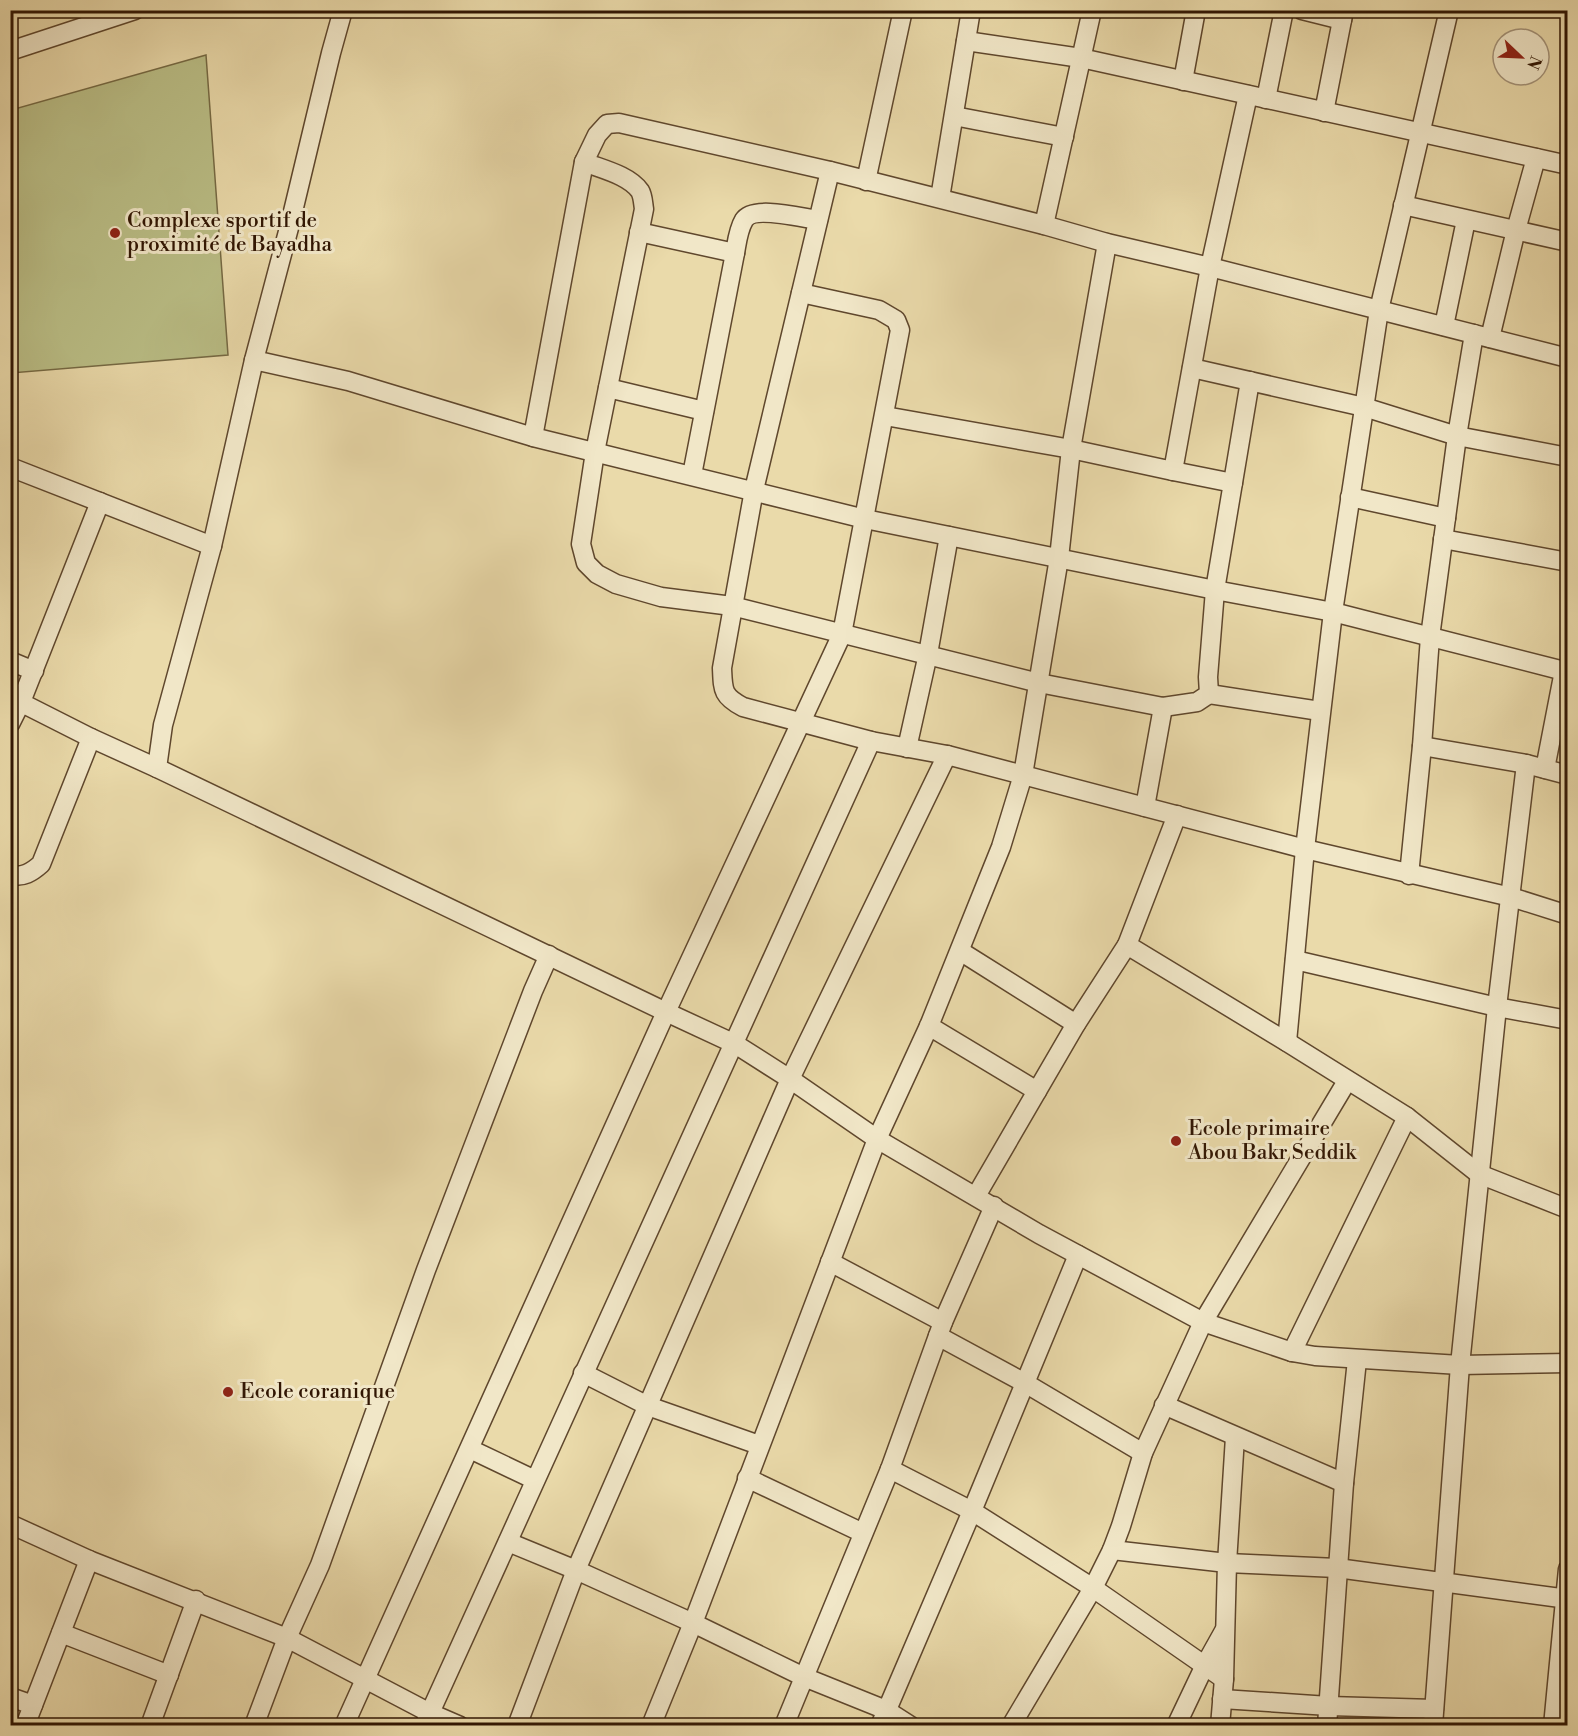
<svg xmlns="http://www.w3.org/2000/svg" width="1578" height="1736" font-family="'Libre Bodoni',serif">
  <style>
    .green { fill: #babe86; stroke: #766a44; stroke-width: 1.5 }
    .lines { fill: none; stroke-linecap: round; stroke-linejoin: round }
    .minor-casing { stroke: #5f472d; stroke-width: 21 }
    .minor { stroke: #f1e7c8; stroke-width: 18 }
    .poi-dot { fill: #8f2418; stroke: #f1e7c8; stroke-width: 2 }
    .labels { text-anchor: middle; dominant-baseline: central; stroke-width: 6; stroke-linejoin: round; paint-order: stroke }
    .poi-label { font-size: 21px; fill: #311603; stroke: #f1e7c8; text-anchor: start }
  </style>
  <rect width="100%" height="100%" fill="#eadaaa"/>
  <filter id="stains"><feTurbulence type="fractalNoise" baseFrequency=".00333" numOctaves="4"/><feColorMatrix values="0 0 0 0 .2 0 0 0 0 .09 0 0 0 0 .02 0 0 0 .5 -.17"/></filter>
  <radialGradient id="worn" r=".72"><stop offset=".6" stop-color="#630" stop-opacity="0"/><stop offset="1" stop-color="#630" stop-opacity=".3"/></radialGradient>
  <!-- green -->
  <path class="green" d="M206,55L228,355L11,373V110Z"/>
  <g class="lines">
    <defs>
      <g id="minor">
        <path d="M1302,10L1342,20"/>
        <path d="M966,41L1081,58L1568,165"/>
        <path d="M10,51L135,10"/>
        <path d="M1183,81L1196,10"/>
        <path d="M1266,99L1284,10"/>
        <path d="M1324,112L1344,10"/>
        <path d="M954,116L1064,137"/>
        <path d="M584,162C601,169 629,175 640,191C643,196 643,203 644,209L595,452L581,544L586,563L597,574L616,584L661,597L732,606L1039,683L1163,707L1197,702L1209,694L1208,677L1215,590L1250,381"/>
        <path d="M830,171L754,490L722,668C723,690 722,696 743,707L871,741L947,755L1305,849L1511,897L1568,915"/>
        <path d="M866,181L903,10"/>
        <path d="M940,198L971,10"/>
        <path d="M1403,205L1568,242"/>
        <path d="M1044,225L1092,10"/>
        <path d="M639,232L735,253"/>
        <path d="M1444,326L1466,220"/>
        <path d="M1490,338L1516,230L1536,158"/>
        <path d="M254,360L348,381L533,437L865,519L1215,590L1333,612L1568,672"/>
        <path d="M1192,368L1364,407L1457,436L1568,457"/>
        <path d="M608,388L704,411"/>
        <path d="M885,416L1071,449L1173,471L1210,267L1248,95"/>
        <path d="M533,437L584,162L597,135L607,124L619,123L830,171L1044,225L1107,243L1210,267L1568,358"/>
        <path d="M10,467L212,546"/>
        <path d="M1173,471L1233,483"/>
        <path d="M692,475L735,253C737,242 738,230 744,220C753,205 802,218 818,220"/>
        <path d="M1350,497L1446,518"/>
        <path d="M1443,539L1568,562"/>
        <path d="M10,661L34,671"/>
        <path d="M1209,694L1320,711"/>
        <path d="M10,697L91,738L157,768L666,1012L735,1044L790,1079L877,1139L1039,1234L1203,1322L1292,1352L1315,1356L1460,1365L1568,1363"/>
        <path d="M10,724L21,702L100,502"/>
        <path d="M1422,746L1526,764L1568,775"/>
        <path d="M907,748L928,654L949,536"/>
        <path d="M157,768L163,725L212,546L254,360L290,224L331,53L343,10"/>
        <path d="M1545,769L1564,671"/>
        <path d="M1145,807L1163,707"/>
        <path d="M10,875C23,878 32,872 41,864L91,738"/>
        <path d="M1409,875L1422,746L1430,637L1457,436L1474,334"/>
        <path d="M1127,945L1177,815"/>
        <path d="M960,951L1076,1024"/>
        <path d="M1295,960L1497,1007L1568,1020"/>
        <path d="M929,1026L1037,1091"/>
        <path d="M1287,1042L1305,849L1333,612L1379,310L1449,10"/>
        <path d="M976,1196L1076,1024L1127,945L1287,1042L1407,1117L1479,1174L1568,1209"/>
        <path d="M830,1262L943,1322"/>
        <path d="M938,1336L1025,1383L1143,1453"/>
        <path d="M1292,1352L1407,1117"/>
        <path d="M583,1373L648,1406L759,1445"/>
        <path d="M1164,1405L1344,1483"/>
        <path d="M470,1449L535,1480"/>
        <path d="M890,1469L972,1511L1093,1588L1224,1679"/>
        <path d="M747,1478L863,1533"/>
        <path d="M10,1524L89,1560L287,1638L430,1713L460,1726"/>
        <path d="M508,1542L576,1570L693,1623L804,1677L886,1710L911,1726"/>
        <path d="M1112,1550L1227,1563L1337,1568L1568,1599"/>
        <path d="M61,1633L169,1675"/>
        <path d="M10,1697L33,1705"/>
        <path d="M1222,1699L1329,1706L1434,1709"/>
        <path d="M25,1726L89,1560"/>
        <path d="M150,1726L196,1600"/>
        <path d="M254,1726L287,1638L320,1565L426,1270L533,991L549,955"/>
        <path d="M344,1726L666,1012L842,634L900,330L896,320L879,310L801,293"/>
        <path d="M424,1726L871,741"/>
        <path d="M517,1726L576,1570L790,1079L947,755"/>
        <path d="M651,1726L693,1623L877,1139L929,1026L1001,847L1023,775L1059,558L1071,449L1107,243"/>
        <path d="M784,1726L890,1469L943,1322L994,1206"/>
        <path d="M880,1726L972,1511L1078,1255"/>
        <path d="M1011,1726L1093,1588L1112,1550L1121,1526L1143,1453L1203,1322L1347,1081"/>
        <path d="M1176,1726L1205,1665L1224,1631"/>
        <path d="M1220,1726L1224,1679L1227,1563L1235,1437"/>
        <path d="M1327,1726L1344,1483L1357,1360"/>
        <path d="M1433,1726L1460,1365L1497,1007L1526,764"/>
        <path d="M1553,1726L1568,1569"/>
      </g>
    </defs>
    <!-- minor casing -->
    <use href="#minor" class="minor-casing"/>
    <!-- minor -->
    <use href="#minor" class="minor"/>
  </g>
  <!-- markers -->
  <g class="poi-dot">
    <circle cx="115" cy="233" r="6"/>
    <circle cx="1176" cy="1141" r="6"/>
    <circle cx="228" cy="1392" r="6"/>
  </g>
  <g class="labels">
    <!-- poi labels -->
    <g class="poi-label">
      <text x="127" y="221">Complexe sportif de<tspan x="127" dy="24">proximité de Bayadha</tspan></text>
      <text x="1188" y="1129">Ecole primaire<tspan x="1188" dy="24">Abou Bakr Seddik</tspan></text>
      <text x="240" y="1392">Ecole coranique</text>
    </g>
  </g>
  <!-- margin -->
  <rect width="1578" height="1736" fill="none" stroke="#eadaaa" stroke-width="36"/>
  <rect x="12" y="12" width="1554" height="1712" fill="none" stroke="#311603" stroke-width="3"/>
  <rect x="18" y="18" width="1542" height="1700" fill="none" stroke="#311603" stroke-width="1.5"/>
  <!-- north arrow -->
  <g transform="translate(1521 57) rotate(113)"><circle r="28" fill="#f1e7c8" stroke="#a49379" stroke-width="1.5"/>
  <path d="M0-4.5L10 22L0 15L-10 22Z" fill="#8f2418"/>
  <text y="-9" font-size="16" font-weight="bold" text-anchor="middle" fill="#311603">N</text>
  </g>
  <rect width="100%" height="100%" filter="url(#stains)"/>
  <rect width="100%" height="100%" fill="url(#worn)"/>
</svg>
